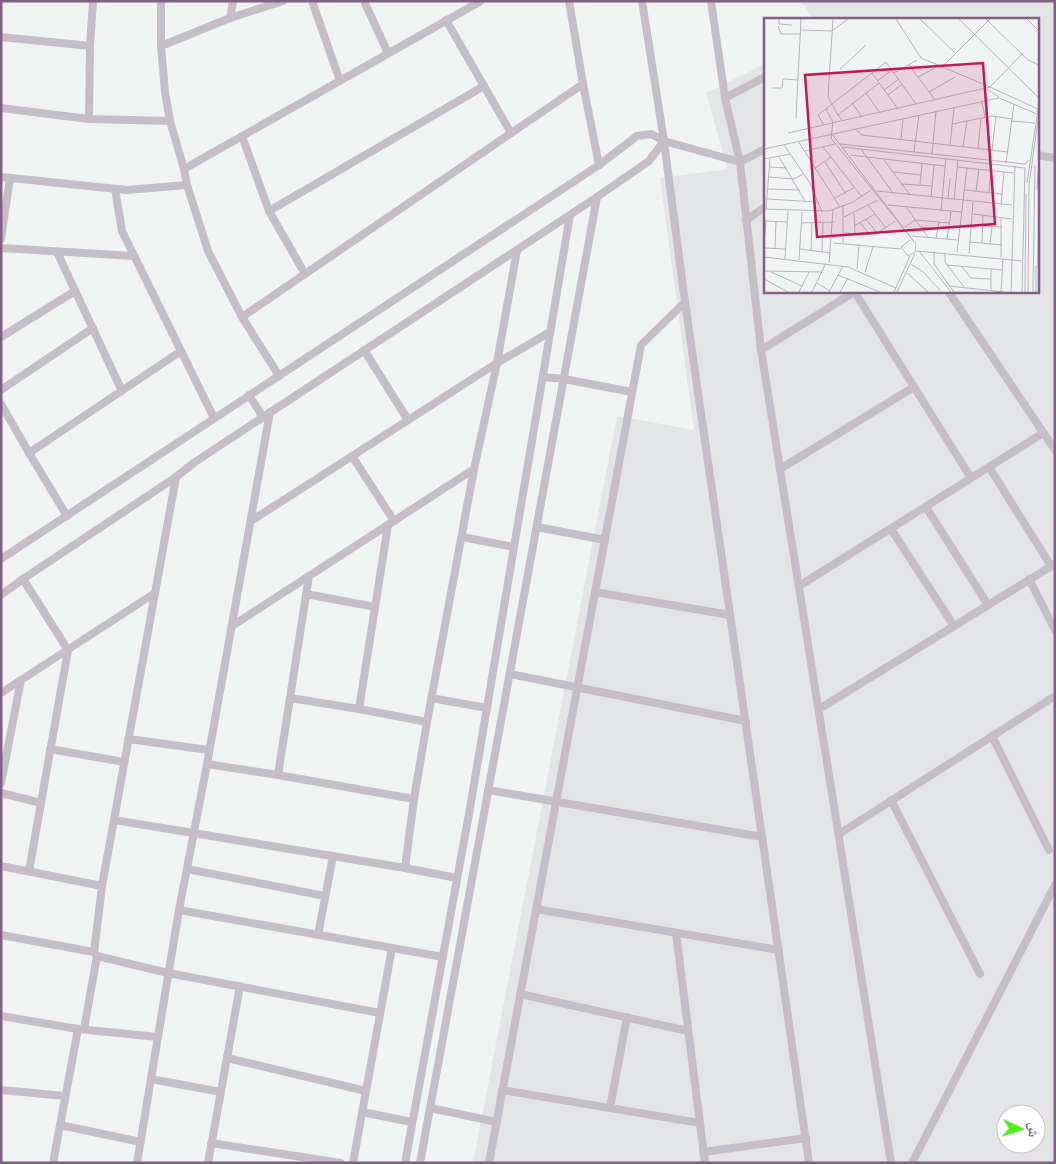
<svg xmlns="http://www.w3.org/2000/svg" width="1056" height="1164" font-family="Manrope,'Noto Naskh Arabic',sans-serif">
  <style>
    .built { fill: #e3e4e5; fill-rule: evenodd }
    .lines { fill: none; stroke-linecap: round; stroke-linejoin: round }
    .minor { stroke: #c6bec7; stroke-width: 8 }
    .inset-road { fill: none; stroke: #bcb0bf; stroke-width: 1 }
    .view { fill: #c2185b; fill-opacity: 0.15; stroke: #c2185b; stroke-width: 2.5 }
    .inset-edge { fill: none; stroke: #826083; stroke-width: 2.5 }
  </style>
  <rect width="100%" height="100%" fill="#eff4f2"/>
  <!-- built -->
  <path class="built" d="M801,1H1055V1163H473L617,416L694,430L660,178L728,169L706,93L765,64V291H1037V19H813ZM1006,1114H1036V1144H1006Z"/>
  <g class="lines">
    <!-- minor -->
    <g class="minor">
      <path d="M161,1V46L165,92L170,121L184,169L187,185L208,251L242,317L279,376"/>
      <path d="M312,1L340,81"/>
      <path d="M364,1L388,53"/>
      <path d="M569,1L583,84L599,165"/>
      <path d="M642,1L664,141L685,302L809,1163"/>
      <path d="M711,1L725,98L740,162L761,350L891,1163"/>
      <path d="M230,18L233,1"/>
      <path d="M446,20L511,133"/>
      <path d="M1,37L90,46"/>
      <path d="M161,46L230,18L283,1"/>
      <path d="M725,98L765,77"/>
      <path d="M1,108L89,119L170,121"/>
      <path d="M89,119L90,46L93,1"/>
      <path d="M242,136L269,211L305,274"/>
      <path d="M1037,155L1055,158"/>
      <path d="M184,169L481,1"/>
      <path d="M1,177L127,190L187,185"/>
      <path d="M115,189L122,231L214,418"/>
      <path d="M269,211L484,86"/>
      <path d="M746,220L765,207"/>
      <path d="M1,239L10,178"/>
      <path d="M1,248L134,256"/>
      <path d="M57,252L122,391"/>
      <path d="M854,291L971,478"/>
      <path d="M948,291L1055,450"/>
      <path d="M242,317L583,84"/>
      <path d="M1,337L75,291"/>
      <path d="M364,350L408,420"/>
      <path d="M761,350L854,292"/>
      <path d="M543,377L564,379L632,392"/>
      <path d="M1,390L93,328"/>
      <path d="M249,395L263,417"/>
      <path d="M1,404L29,453L67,516"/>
      <path d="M29,453L181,351"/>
      <path d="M352,456L394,521"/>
      <path d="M989,467L1051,566"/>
      <path d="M780,469L914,387"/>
      <path d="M926,507L988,605"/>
      <path d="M251,521L497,363L550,332"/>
      <path d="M537,527L605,540"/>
      <path d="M891,529L954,626"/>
      <path d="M462,537L514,547"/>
      <path d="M1,559L599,165L637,136L651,134L664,141L740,162L765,149"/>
      <path d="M23,579L68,650L29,871"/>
      <path d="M1029,579L1055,630"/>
      <path d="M799,586L1043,433"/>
      <path d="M595,592L730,615"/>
      <path d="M306,594L375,607"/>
      <path d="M1,595L23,579L176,477L195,462L597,197L649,161L664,141"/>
      <path d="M232,626L474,469"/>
      <path d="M510,674L746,721"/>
      <path d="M1,693L155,593"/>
      <path d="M290,698L359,709L427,722"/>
      <path d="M431,698L487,708"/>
      <path d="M359,709L388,525"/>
      <path d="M819,709L1055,564"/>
      <path d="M992,736L1049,850"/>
      <path d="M128,739L209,750"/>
      <path d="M50,749L124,762"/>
      <path d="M207,764L278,775L414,799"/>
      <path d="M278,775L309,576"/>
      <path d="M1,783L21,680"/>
      <path d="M488,790L762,837"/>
      <path d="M1,793L41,803"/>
      <path d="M891,800L980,974"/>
      <path d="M114,820L405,868L457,878"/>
      <path d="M839,834L1055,696"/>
      <path d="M1,866L102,886"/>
      <path d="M405,868L414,799L427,722L474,469L497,363L517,250"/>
      <path d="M187,869L325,896"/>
      <path d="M536,909L779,950"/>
      <path d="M179,910L443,957"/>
      <path d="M676,933L705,1163"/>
      <path d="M1,935L94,952L97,956L168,973L380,1013"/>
      <path d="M318,935L333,856"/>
      <path d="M94,952L102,886L176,477"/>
      <path d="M520,994L688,1031"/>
      <path d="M1,1016L78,1029L158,1037"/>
      <path d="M84,1029L97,956"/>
      <path d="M227,1058L366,1091"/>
      <path d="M151,1079L221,1092"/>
      <path d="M1,1090L65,1096"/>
      <path d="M502,1090L700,1123"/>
      <path d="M430,1108L497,1122"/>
      <path d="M610,1108L627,1017"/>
      <path d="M362,1112L412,1122"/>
      <path d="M60,1125L141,1142"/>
      <path d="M211,1143L341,1163"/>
      <path d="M703,1152L806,1138"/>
      <path d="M53,1163L78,1029"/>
      <path d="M137,1163L179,910L207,764L270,412"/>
      <path d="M208,1163L240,986"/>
      <path d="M353,1163L392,948"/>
      <path d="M405,1163L469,814L570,215"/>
      <path d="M420,1163L597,197"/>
      <path d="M489,1163L641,345L685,302"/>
      <path d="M912,1163L1055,885"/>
    </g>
  </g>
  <!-- overview -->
  <g transform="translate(764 18)">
    <rect width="275" height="275" fill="#eff4f2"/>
    <path class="inset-road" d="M15,1V6L28,7M69,1L64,79L74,97M132,1L157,40L226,69L259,35M156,1L191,35M195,1L275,80M222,1L264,42L275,47M263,1L275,13M14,8L17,16H36M37,12L68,13L84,1M145,47L171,82M178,49L226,1M76,51L102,27M108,55L134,91M130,55L153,42M154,59L171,50M113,63L128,52M8,70H18L19,61L34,62M221,70L235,79M120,72L135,61M165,74L191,59M102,75L116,95M124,77L138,66M218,84L221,99M88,85L98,99M62,91L69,104L67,120L152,226L151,234L144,238L137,229L146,222M32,100L37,1M78,102L74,97L115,65M248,103L271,105M188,106L228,98L248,101M60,107L54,97L122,44L152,86M91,111L98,117L244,134M24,115L226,69L274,91M68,116L150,224M137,122L139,101M34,123L76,189M76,126L243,144L261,146L265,142M20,127L46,165L58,194M186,127L190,90M59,129L98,179M79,129L261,150L258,274M199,129L203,103M214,130L217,100M0,131L235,80L273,96M97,131L129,175M228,132L232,98M41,133L71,126M150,134L155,97M168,136L172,93M86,137L181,148M15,139L41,183M0,141L26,136M120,142L146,177M61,144L82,176M242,145L250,86M6,149L23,150M193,149L250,155M51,150L67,139M129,154L157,157M5,159L30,161L39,156M263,165L275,85M137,166L168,168M156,167L158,146M4,171L36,172M273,171L275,140M201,172L238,176M113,173L248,187M212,173L215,151M225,174L227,153M167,179L170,147M71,180L91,169M3,181L53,184M184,181L186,160M190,182L194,141M237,186L240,154M104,187L122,210M124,187L197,194M79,188V225M142,189L164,219M0,191L65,193L89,184L107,172M2,191L6,141M177,193L182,140M90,196L91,216M209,196L248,201M80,199L114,182M102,201L113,215M1,203L23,204M96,204L105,216M37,205L70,204M90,208L111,196M219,208L238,209M141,209L151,202L185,205M157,209L174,211M80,215L111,217L131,203M148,218L194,222M172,220L175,204M183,221L187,194M206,224L238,227M69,225L137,231M218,225L219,197M226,226L228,209M0,228L2,203M0,230L22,231M11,231L12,203M36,231L67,235M47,232L48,205M152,233L259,243M155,233L187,274M170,233V246L190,274M58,234L59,205M193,234L203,150M181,235V244L200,269M205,236L209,184M0,239L84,249L132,270M237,239V199M21,241L24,193M35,242L38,194M65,245L69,192M147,246L159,254L176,272M183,247L238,252M198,249L207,260L227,261M274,250L275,174M93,251L95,226M0,253L58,254M7,254L38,268M101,254L109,229M143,255L164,274M74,257L116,274M0,261L24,274M53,265L66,273M185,268L240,274M227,273V251M35,274L45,254M48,274L62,245M65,274L79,248M76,274L84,260M130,274L146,238M133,274L151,235M237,274L239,241M247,274L251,148M261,274L262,176M264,274L265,167L275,95M269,274L271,147M272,274V248"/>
    <path class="view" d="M219,45L231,206L53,219L41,57Z"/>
    <rect width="275" height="275" class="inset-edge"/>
  </g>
  <!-- border -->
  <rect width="1056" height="1164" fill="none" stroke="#826083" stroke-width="5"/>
  <!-- north arrow -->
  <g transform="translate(1021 1129) rotate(94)"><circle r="24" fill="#ffffff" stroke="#cdbfcd"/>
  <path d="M0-4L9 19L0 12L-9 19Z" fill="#48f310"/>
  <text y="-8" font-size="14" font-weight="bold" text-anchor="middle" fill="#826083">ش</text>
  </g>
</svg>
